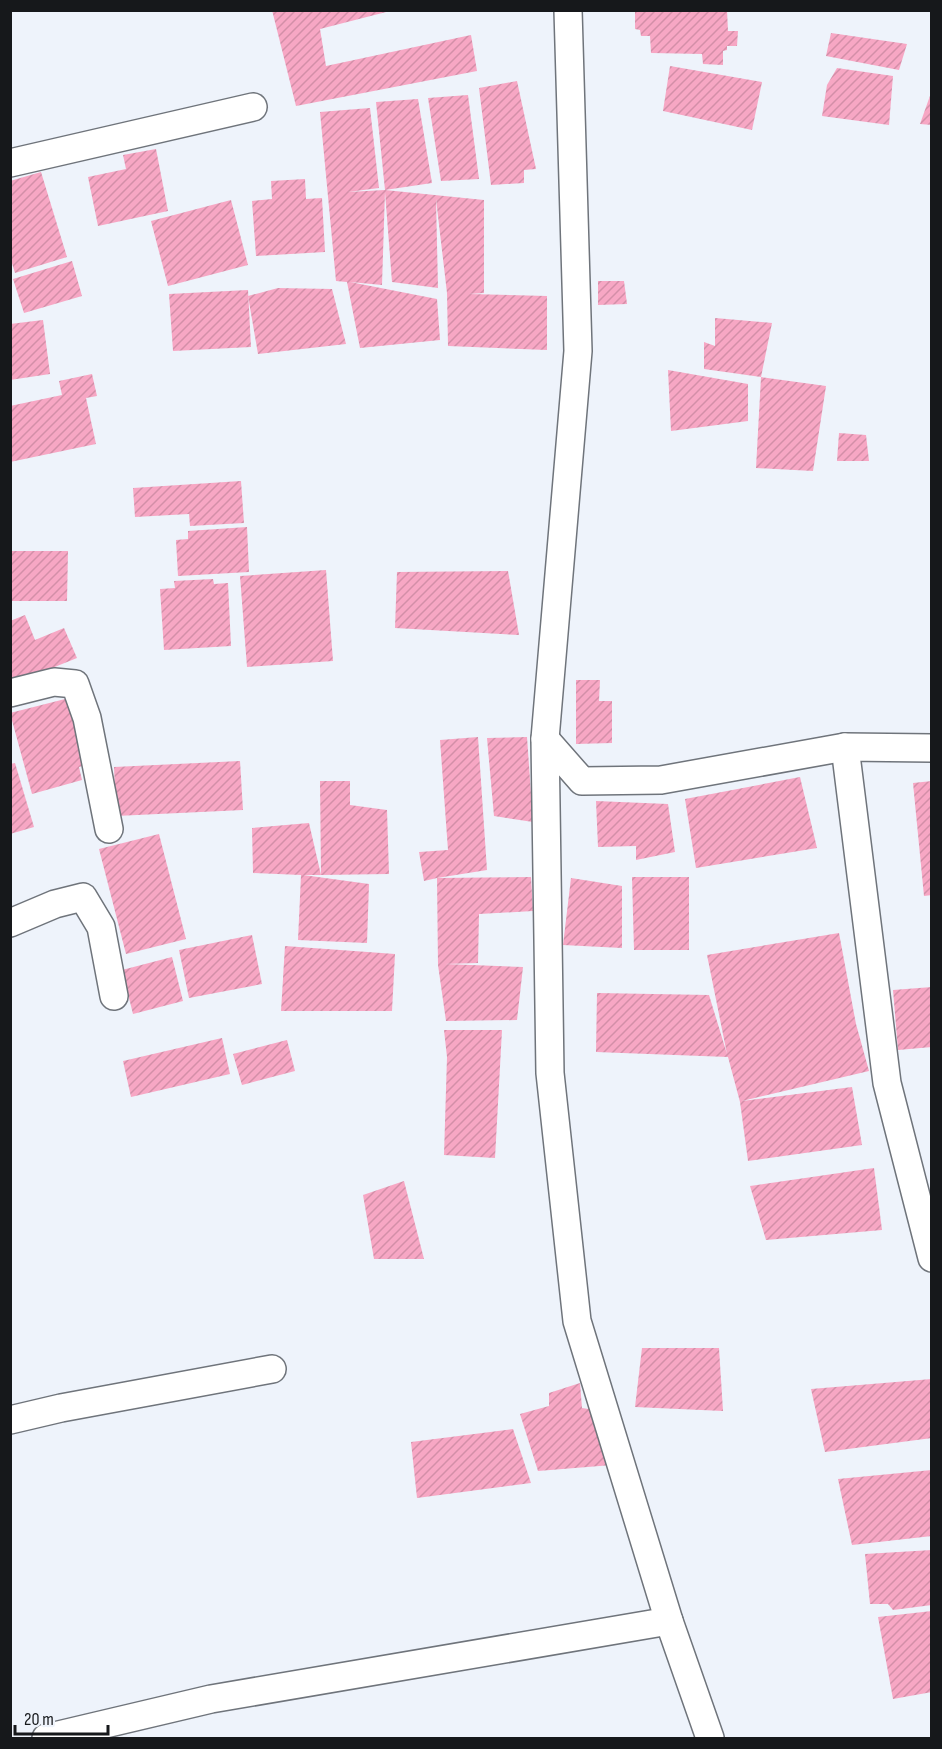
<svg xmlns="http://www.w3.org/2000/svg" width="942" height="1749" font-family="'Sofia Sans Condensed',sans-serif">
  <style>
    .building { fill: url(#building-hatch) }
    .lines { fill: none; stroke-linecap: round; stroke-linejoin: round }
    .minor-casing { stroke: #6f747b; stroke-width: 30 }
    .minor { stroke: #fff; stroke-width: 27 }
  </style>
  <defs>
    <pattern id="building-hatch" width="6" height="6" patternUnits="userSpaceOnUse" patternTransform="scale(1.5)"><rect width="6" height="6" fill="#f7a7c4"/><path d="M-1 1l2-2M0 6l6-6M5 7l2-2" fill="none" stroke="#d38fa8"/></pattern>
  </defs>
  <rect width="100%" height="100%" fill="#eef3fb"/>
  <!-- building -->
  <g class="building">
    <path d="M272,10H394L320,29L326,66L471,35L477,71L296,106Z"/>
    <path d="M635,10H727L728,31H738L737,46H727V50L723,51V65L703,64L702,54L651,53L650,36H641L640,30L635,29Z"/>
    <path d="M831,33L907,44L899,70L826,56Z"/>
    <path d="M670,66L762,82L752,130L663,111Z"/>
    <path d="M837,68L893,76L889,125L822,116L827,85Z"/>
    <path d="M517,81L536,169L524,170V183L491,185L479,88Z"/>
    <path d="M931,93L932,125L920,124Z"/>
    <path d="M468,95L479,179L441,181L428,98Z"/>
    <path d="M418,99L432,183L385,190L484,200V293L469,294L547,296V350L448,346L447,293L436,199L438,288L392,282L385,192L382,285L350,282L437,299L440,340L360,348L347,282L336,281L320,112L370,108L379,188L348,192L385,190L376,102Z"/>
    <path d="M156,149L168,211L98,226L88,177L126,169L123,155Z"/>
    <path d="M41,172L67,257L15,273L10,257V181Z"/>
    <path d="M305,179L306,199L322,198L325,252L256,256L252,201L272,199L271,181Z"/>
    <path d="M231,200L248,265L168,286L151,221Z"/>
    <path d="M72,261L82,296L24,313L13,279Z"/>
    <path d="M598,281H624L627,304L598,305Z"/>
    <path d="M278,288L332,289L346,344L258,354L248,296Z"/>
    <path d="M248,290L251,347L173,351L169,294Z"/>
    <path d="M715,318L772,323L761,377L826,386L813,471L756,468L761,377L704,369V342L715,346Z"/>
    <path d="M43,320L50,374L10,380V324Z"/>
    <path d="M668,370L748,384V421L671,431Z"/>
    <path d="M92,374L97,396L86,398L96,444L10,462V406L62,395L59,381Z"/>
    <path d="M839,433L866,435L869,461H837Z"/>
    <path d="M241,481L244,523L190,526L189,514L135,517L133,488Z"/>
    <path d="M247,527L249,572L178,576L176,540L188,539V531Z"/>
    <path d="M10,551H68L67,601H10Z"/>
    <path d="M326,570L333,661L247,667L240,576Z"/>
    <path d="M508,571L519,635L395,628L397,572Z"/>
    <path d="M213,579L214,584L228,583L231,646L164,650L160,589L175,588L174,581Z"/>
    <path d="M25,615L35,640L64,628L77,658L10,685V621Z"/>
    <path d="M576,680H600L599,701H612V743L576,744Z"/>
    <path d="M73,697L91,764L79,767L82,780L32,794L10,713Z"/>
    <path d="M478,737L487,870L437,878L531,877L533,911L479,914L478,963L445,964L523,967L517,1020L446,1021L438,965L437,878L424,881L419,852L448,850L440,740Z"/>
    <path d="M527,737L533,822L494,816L487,738Z"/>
    <path d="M240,761L243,810L116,816L114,767Z"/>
    <path d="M15,763L34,827L10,834V764Z"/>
    <path d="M800,777L817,848L696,868L685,799Z"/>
    <path d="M320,781H350V805L387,810L389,874L321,875Z"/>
    <path d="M932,781V895L924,896L913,783Z"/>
    <path d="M596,801L668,804L675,852L636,860V846L598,847Z"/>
    <path d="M309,823L321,875H303L369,884L367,943L298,940L301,875L253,873L252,828Z"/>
    <path d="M159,834L186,939L126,954L99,849Z"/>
    <path d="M632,877H689V950H634Z"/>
    <path d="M571,878L622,886V948L563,945Z"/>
    <path d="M839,933L856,1024L869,1071L742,1101L852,1087L862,1145L748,1161L740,1102L728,1057L596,1052L597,993L709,995L727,1054L707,955Z"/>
    <path d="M252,935L262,984L189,998L179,950Z"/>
    <path d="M285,946L395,954L392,1011H281Z"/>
    <path d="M172,957L183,1001L133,1014L122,970Z"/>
    <path d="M932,987V1047L898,1050L893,990Z"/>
    <path d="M444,1030H502L495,1158L444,1155L447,1057Z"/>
    <path d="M222,1038L230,1074L131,1097L123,1061Z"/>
    <path d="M287,1040L295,1071L242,1085L233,1054Z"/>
    <path d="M874,1168L882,1230L766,1240L750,1186Z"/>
    <path d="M404,1181L424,1259H374L363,1195Z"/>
    <path d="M642,1348H719L723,1411L635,1407Z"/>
    <path d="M932,1379V1438L825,1452L811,1389Z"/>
    <path d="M580,1383L582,1408L595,1410L612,1465L538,1471L520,1414L549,1406V1393Z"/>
    <path d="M513,1429L531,1483L417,1498L411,1442Z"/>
    <path d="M932,1470V1536L852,1545L838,1479Z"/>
    <path d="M932,1550V1605L893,1610L888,1604H870L865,1554Z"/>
    <path d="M932,1611V1692L893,1699L878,1617Z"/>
  </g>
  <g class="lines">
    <defs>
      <g id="minor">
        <path d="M568,10L578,351L545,739L550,1073L577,1321L669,1621L710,1738"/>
        <path d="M10,163L253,107"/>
        <path d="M10,693L54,682L75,684L87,718L109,829"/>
        <path d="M545,739L582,781L661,780L845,747L932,748"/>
        <path d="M845,747L887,1083L932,1258"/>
        <path d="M10,923L55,904L83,897L101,927L114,996"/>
        <path d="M10,1420L61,1408L272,1369"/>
        <path d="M46,1738L211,1699L669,1621"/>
      </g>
    </defs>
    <!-- minor casing -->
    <use href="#minor" class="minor-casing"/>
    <!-- minor -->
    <use href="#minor" class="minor"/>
  </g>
  <!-- border -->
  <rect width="942" height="1749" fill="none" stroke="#16181b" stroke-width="24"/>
  <!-- scale -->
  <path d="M15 1725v9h93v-9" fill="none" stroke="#16181b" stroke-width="3"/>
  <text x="24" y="1725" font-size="18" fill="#16181b" stroke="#eef3fb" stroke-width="4.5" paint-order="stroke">20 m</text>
</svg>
